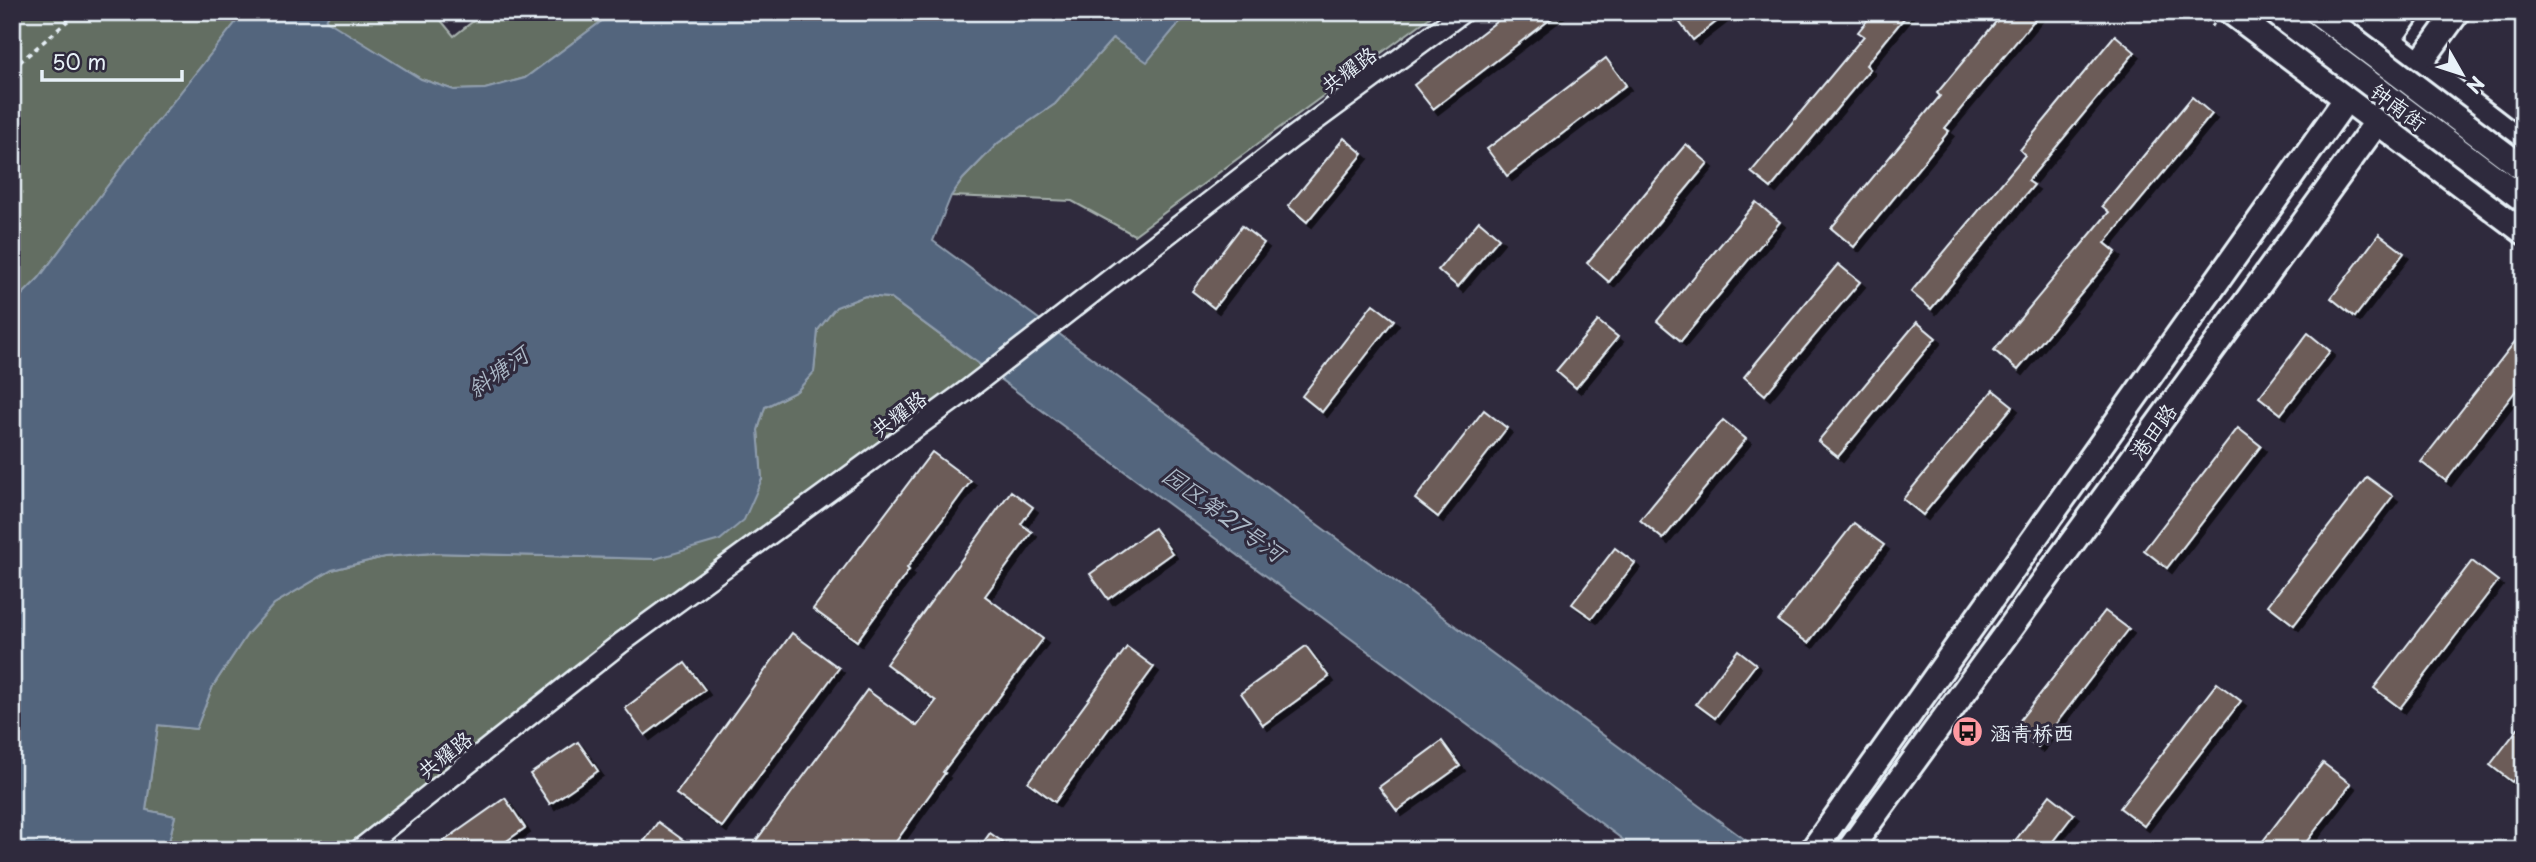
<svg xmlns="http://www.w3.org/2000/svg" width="2536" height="862" font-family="'Playpen Sans','LXGW WenKai TC',sans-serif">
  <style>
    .green { fill: #636e62; stroke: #a6b0ad; stroke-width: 2 }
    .water { fill: #53657d; stroke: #8f9dae; stroke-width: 2 }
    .building { fill: #6c5c59; stroke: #e8f1f8; stroke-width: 2; filter: url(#shadow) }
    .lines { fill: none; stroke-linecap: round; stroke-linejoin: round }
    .tertiary-casing { stroke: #e8f1f8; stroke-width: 24 }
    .primary-casing { stroke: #e8f1f8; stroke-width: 30 }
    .path { stroke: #e8f1f8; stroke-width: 3.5; stroke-dasharray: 5 5; stroke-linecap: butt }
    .tertiary { stroke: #2f2a3d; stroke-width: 19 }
    .primary { stroke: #2f2a3d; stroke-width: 24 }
    .tertiary-bridge-casing { stroke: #e8f1f8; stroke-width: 24; stroke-linecap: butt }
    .primary-bridge-casing { stroke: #e8f1f8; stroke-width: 30; stroke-linecap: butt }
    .tertiary-bridge { stroke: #2f2a3d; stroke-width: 19 }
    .primary-bridge { stroke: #2f2a3d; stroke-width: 24 }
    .labels { text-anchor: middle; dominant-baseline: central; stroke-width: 6; stroke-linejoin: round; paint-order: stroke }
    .street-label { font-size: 21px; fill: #e8f1f8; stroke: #2f2a3d }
    .poi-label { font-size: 21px; fill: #e8f1f8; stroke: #2f2a3d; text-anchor: start }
    .water-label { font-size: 23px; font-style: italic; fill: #acb9c7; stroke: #2f2a3d }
  </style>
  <defs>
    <filter id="shadow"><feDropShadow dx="5" dy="5" stdDeviation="0" flood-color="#0009"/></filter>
  </defs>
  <rect width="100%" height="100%" fill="#2f2a3d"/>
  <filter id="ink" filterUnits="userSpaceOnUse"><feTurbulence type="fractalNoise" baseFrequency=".0143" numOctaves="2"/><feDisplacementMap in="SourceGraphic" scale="14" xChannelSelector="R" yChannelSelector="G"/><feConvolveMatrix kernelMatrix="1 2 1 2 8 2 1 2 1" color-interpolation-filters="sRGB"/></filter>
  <g filter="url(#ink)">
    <!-- green -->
    <g class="green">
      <path d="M12,12H244L123,165L39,278L12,305Z"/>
      <path d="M330,12H434L454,36L485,12H614L525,78L485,89L454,90L421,79L325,20Z"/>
      <path d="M1188,12H1437L1134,235L1072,201L951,196L963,179L998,143L1055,104L1113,38L1147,61Z"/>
      <path d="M865,296L890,298L984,368L359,850H167L175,816L146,810L158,725L196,729L213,686L248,633L274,604L332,570L384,557L433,553L655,559L762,480L758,430L765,407L797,391L814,372L818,330L836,307Z"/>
    </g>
    <!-- water -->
    <path class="water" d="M244,12H330L326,20L421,79L454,90L485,89L525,78L614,12H1188L1147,62L1113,38L1055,104L998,143L963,179L951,196L933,241L1759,850H1637L890,298L865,296L836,307L818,330L814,372L797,391L765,407L758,430L762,479L744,520L720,540L655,559L433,553L384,557L332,570L274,604L248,633L213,686L196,729L158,725L146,810L175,816L167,850H12V305L39,278L123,165Z"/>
    <!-- building -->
    <g class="building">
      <path d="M1509,12H1560L1433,109L1414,85Z"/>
      <path d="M1672,12H1729L1693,40Z"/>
      <path d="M1874,12H1909L1866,65L1870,69L1771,188L1751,172L1864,36L1858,32Z"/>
      <path d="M2004,12H2041L1945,128L1949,131L1854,247L1831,228L1940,96L1937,93Z"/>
      <path d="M2115,35L2135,52L2028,181L2034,185L1931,309L1911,292L2025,155L2020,150Z"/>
      <path d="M1606,58L1626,85L1507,176L1487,149Z"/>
      <path d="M2192,97L2212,114L2105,243L2116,252L2018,370L1994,350L2109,212L2102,206Z"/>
      <path d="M1344,138L1363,154L1307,222L1288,206Z"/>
      <path d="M1686,144L1708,163L1609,282L1587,263Z"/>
      <path d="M1756,202L1780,222L1681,341L1657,321Z"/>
      <path d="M1479,221L1499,238L1458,287L1438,270Z"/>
      <path d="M1242,226L1264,243L1214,308L1192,291Z"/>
      <path d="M2379,234L2404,253L2355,317L2331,298Z"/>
      <path d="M1838,264L1860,282L1765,395L1744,377Z"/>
      <path d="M1373,304L1394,320L1322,412L1302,396Z"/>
      <path d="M1598,321L1618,337L1576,388L1556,371Z"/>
      <path d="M1917,322L1936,338L1838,457L1818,441Z"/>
      <path d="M2524,330V380L2446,481L2421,462Z"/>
      <path d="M2308,333L2330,351L2281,414L2259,397Z"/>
      <path d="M1993,390L2013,406L1923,515L1903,499Z"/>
      <path d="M1484,410L1507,428L1438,517L1415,499Z"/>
      <path d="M1723,420L1746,439L1663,539L1640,520Z"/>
      <path d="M2238,428L2261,446L2167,568L2144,550Z"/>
      <path d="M932,452L971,481L907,568L909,570L857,641L813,609Z"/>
      <path d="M2367,477L2393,496L2294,625L2268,605Z"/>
      <path d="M1011,491L1033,507L1021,524L1032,532L985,596L1043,639L943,772L945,773L890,850H768L756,841L867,690L917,726L936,701L886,664Z"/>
      <path d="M1854,523L1884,545L1808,643L1778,621Z"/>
      <path d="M1154,528L1172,553L1108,599L1090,574Z"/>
      <path d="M1615,548L1635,563L1592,618L1572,604Z"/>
      <path d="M2472,561L2498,581L2400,708L2374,688Z"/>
      <path d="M2105,611L2129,629L2038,747L2013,729Z"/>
      <path d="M792,633L839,668L722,827L676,794Z"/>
      <path d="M1306,646L1329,677L1263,725L1241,693Z"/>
      <path d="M1127,647L1154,667L1055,802L1028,782Z"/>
      <path d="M1738,650L1756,664L1715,718L1696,704Z"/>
      <path d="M685,663L705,690L645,735L625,708Z"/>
      <path d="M2217,683L2241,701L2144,826L2120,808Z"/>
      <path d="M2524,721V768L2512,782L2490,765Z"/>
      <path d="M1442,741L1460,766L1397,811L1379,787Z"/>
      <path d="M578,742L598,771L550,804L530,774Z"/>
      <path d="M2323,763L2351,784L2300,850H2256Z"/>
      <path d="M2050,795L2074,814L2046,850H2008Z"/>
      <path d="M505,798L525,828L494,850H431Z"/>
      <path d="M658,822L697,850H638Z"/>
      <path d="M990,833L1014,850H978Z"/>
    </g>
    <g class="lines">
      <defs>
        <g id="tertiary">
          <path d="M1059,319L1293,137L1463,12"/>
          <path d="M359,850L621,643L966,391"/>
        </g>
        <g id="primary">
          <path d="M2231,12L2524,232"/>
          <path d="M2351,12L2524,145"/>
          <path d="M1813,850L2408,12"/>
          <path d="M1849,850L2457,12"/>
        </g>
      </defs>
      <!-- tertiary casing -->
      <use href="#tertiary" class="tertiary-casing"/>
      <!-- primary casing -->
      <use href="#primary" class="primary-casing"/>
      <!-- path -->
      <g class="path">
        <path d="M2196,12L2214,26"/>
        <path d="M12,69L78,12"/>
      </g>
      <!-- tertiary -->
      <use href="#tertiary" class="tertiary"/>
      <!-- primary -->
      <use href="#primary" class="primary"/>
      <defs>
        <path id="tertiary-bridge" d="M966,391L1059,319"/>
        <g id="primary-bridge">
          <path d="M2275,12L2524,200"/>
          <path d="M2317,12L2524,169"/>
        </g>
      </defs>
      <!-- tertiary-bridge casing -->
      <use href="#tertiary-bridge" class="tertiary-bridge-casing"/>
      <!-- primary-bridge casing -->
      <use href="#primary-bridge" class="primary-bridge-casing"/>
      <!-- tertiary-bridge -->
      <use href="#tertiary-bridge" class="tertiary-bridge"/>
      <!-- primary-bridge -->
      <use href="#primary-bridge" class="primary-bridge"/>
    </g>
  </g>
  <!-- icons -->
  <defs>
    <symbol id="bus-disc" viewBox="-11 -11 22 22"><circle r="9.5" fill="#ff9aa2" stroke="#2f2a3d"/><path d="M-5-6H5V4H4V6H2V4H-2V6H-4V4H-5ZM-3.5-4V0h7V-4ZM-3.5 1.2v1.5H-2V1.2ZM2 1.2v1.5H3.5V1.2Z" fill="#111"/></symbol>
  </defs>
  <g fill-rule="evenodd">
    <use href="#bus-disc" x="1950" y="714" width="35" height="35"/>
  </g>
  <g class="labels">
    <!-- street labels -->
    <g class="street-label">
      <text transform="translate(1348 69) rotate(-36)">共耀路</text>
      <text transform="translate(2399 106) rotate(37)">钟南街</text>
      <text transform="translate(898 413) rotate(-36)">共耀路</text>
      <text transform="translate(2152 431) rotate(-54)">港田路</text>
      <text transform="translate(444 754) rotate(-38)">共耀路</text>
    </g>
    <!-- poi labels -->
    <g class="poi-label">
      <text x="1990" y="732">涵青桥西</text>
    </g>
    <!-- water labels -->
    <g class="water-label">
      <text transform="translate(497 371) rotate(-36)">斜塘河</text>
      <text transform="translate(1224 513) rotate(36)">园区第27号河</text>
    </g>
  </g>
  <!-- margin -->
  <rect width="2536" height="862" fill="none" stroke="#2f2a3d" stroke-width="42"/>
  <rect x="21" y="21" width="2494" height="820" fill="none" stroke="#e8f1f8" stroke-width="2.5" filter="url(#ink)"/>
  <!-- north arrow -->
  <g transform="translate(2462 74) rotate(129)" stroke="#2f2a3d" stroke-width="5" paint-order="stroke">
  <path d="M0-5L12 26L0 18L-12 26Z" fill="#e8f1f8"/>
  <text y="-10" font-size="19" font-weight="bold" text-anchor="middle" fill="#e8f1f8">N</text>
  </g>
  <!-- scale -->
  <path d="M42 70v10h140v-10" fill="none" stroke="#e8f1f8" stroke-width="3.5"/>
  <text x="52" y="70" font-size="21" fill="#e8f1f8" stroke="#2f2a3d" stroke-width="5" paint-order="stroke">50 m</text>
</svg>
